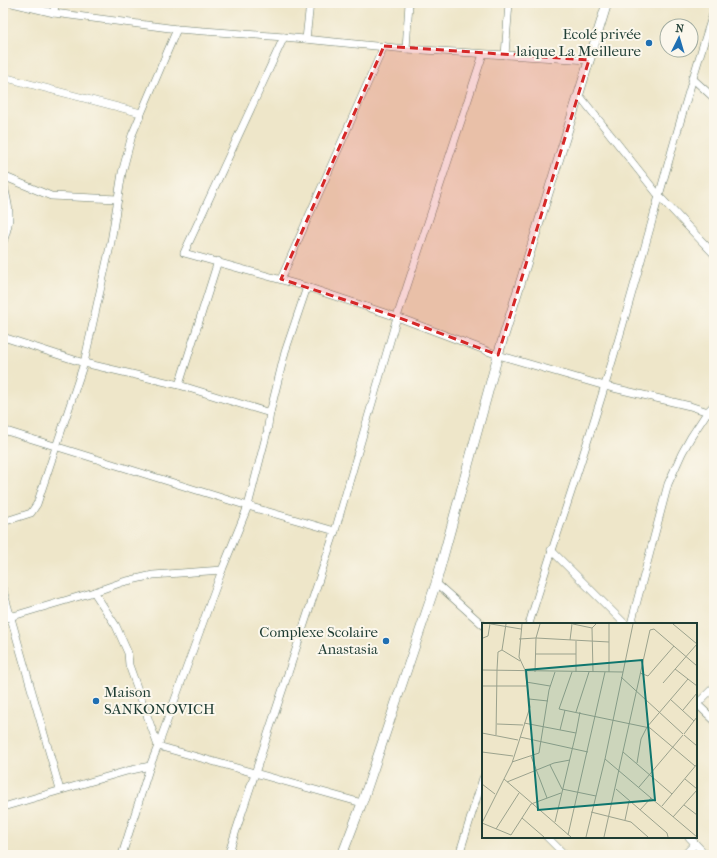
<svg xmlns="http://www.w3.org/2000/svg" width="717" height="858" font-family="'IM FELL French Canon',serif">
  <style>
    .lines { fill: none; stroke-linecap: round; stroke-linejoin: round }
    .minor-casing { stroke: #677868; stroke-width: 8 }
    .tertiary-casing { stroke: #677868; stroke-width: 10 }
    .minor { stroke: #fff; stroke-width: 7 }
    .tertiary { stroke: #fff; stroke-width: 9 }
    .marked { fill: #d62828; fill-opacity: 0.2; stroke: #d62828; stroke-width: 3; stroke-dasharray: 8 5; stroke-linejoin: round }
    .poi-dot { fill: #1f6fb2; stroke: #fbf7ec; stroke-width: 1.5 }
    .labels { text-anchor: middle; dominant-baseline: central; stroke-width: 4; stroke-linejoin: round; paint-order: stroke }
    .poi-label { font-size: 15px; fill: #1f3d34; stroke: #fbf7ec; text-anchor: end }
    .inset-road { fill: none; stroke: #9ba28d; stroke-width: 1 }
    .view { fill: #0f766e; fill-opacity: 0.15; stroke: #0f766e; stroke-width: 2 }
    .inset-edge { fill: none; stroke: #1f3d34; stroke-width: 2 }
  </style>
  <rect width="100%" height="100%" fill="#fbf7ec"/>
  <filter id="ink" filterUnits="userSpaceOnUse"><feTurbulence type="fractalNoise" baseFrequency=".025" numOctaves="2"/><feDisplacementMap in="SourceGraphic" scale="8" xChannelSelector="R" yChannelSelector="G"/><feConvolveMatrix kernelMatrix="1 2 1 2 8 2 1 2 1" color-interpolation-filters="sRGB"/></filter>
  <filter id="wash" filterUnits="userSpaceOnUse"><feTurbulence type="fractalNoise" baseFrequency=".012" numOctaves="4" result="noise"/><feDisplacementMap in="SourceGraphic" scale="16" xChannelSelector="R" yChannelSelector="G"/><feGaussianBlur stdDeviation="0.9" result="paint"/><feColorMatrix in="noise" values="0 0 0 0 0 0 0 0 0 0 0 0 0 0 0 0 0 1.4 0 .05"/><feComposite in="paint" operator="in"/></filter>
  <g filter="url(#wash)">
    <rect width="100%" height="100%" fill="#eee6c9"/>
  </g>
  <g filter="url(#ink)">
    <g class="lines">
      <defs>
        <g id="minor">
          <path d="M12,3L54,13L177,29L284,37L406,49L589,60"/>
          <path d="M54,13L55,3"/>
          <path d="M284,37L184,253L307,287L397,317L498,355L605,386L690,406L714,414"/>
          <path d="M306,39L310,3"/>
          <path d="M406,49L409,3"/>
          <path d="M505,55L509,3"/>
          <path d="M3,77L141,113"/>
          <path d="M692,78L714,98"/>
          <path d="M579,95L659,196L714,254"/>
          <path d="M3,176L51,196L118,199"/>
          <path d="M3,182C9,208 13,215 3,242"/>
          <path d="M281,279L384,46"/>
          <path d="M3,337L84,363L179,385L270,413L285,352L307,287"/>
          <path d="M179,385L218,261"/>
          <path d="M3,430L248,506L335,531"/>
          <path d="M3,522L31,513L37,504L84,363L111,242L122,173L132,135L177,29"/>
          <path d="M551,550L625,624"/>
          <path d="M436,583L483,625"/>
          <path d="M3,590L60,790"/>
          <path d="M94,592L116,626L128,653L129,665L158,746L362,803"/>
          <path d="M3,619L94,592L123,582L153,575L222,570"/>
          <path d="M529,624C553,544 581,465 605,385C643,261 673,135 714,11"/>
          <path d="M631,624L668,484L682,453L691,437L708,411L714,405"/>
          <path d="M696,703L714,720"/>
          <path d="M696,705L714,687"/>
          <path d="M3,807L127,771L150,766"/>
          <path d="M547,837L565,855"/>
          <path d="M689,837L706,855"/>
          <path d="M122,855L150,766L158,746L222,570L248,506L267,432L270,413"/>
          <path d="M228,855L335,531L397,317L483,54"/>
          <path d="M459,855L483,778"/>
          <path d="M684,855L695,844"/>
        </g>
        <path id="tertiary" d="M342,855L362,803L436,583L498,355L607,3"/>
      </defs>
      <!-- minor casing -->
      <use href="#minor" class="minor-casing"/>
      <!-- tertiary casing -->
      <use href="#tertiary" class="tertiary-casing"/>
      <!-- minor -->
      <use href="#minor" class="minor"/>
      <!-- tertiary -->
      <use href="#tertiary" class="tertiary"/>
    </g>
  </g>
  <!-- marked area -->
  <path class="marked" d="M384,46L589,60L498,355L397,317L281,279Z"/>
  <!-- markers -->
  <g class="poi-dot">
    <circle cx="649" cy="43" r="4"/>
    <circle cx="386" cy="641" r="4"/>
    <circle cx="96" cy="701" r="4"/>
  </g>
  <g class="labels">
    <!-- poi labels -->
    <g class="poi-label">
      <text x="641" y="34">Ecolé privée<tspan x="641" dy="17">laique La Meilleure</tspan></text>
      <text x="378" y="632">Complexe Scolaire<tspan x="378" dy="17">Anastasia</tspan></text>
      <text x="104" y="692" text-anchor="start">Maison<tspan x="104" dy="17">SANKONOVICH</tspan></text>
    </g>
  </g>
  <!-- overview -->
  <g transform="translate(482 623)">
    <rect width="215" height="215" fill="#eee6c9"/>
    <path class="inset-road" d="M9,1L39,6M24,1L20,27L38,38M91,1L110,5M191,1L215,21M1,15L6,13L8,1M37,16L54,15L58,1M88,17L90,1M53,31H94M193,46L215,63M0,47L141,49M53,49L54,15L127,19M90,49L77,86L168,105L213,143M94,49V18M111,49L110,5L114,1M127,49V1M158,50L166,53L192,23M139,54L201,111M44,59L68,63M181,60L215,21M0,63H44M47,76L66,78M188,76L212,98M201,87L215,70M94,89L107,49M42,100L94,110L98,89M15,101L41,102M78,107L83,87M0,110L36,117M202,111L215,94M14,112L15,47L16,29L20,27M202,112L215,123M38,114L106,129M0,129L31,133M141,129L190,171M49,133L65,175M123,136L215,214M30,139L57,130L67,67L73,49M155,140L159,116L165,104L206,56M68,142L80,166L114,173M22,156L89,214M203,156L215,166M25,159L72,140L88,137M0,161L13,171M157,164L201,112M134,166L185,210L186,214M202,182L215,192M180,183L215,141M158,187L169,175M109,189L149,199L166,214M191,194L215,167M40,195L62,214M143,197L147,178M73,199L94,110M0,200L30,140L48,84L43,47L37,34L40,1M0,200L29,212L49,181L79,170M14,206L37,170M86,212L123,49M104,214L123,136L151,1M122,214L168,7L172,6L215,43"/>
    <path class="view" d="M160,37L173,177L56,187L44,47Z"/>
    <rect width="215" height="215" class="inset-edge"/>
  </g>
  <!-- margin -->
  <rect width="717" height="858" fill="none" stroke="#fbf7ec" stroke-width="16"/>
  <!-- north arrow -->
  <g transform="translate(679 38) rotate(5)"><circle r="19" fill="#fbf7ec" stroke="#a3ada2"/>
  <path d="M0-3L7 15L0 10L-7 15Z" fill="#1f6fb2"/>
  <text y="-6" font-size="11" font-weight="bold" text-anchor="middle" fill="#1f3d34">N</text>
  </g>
</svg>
